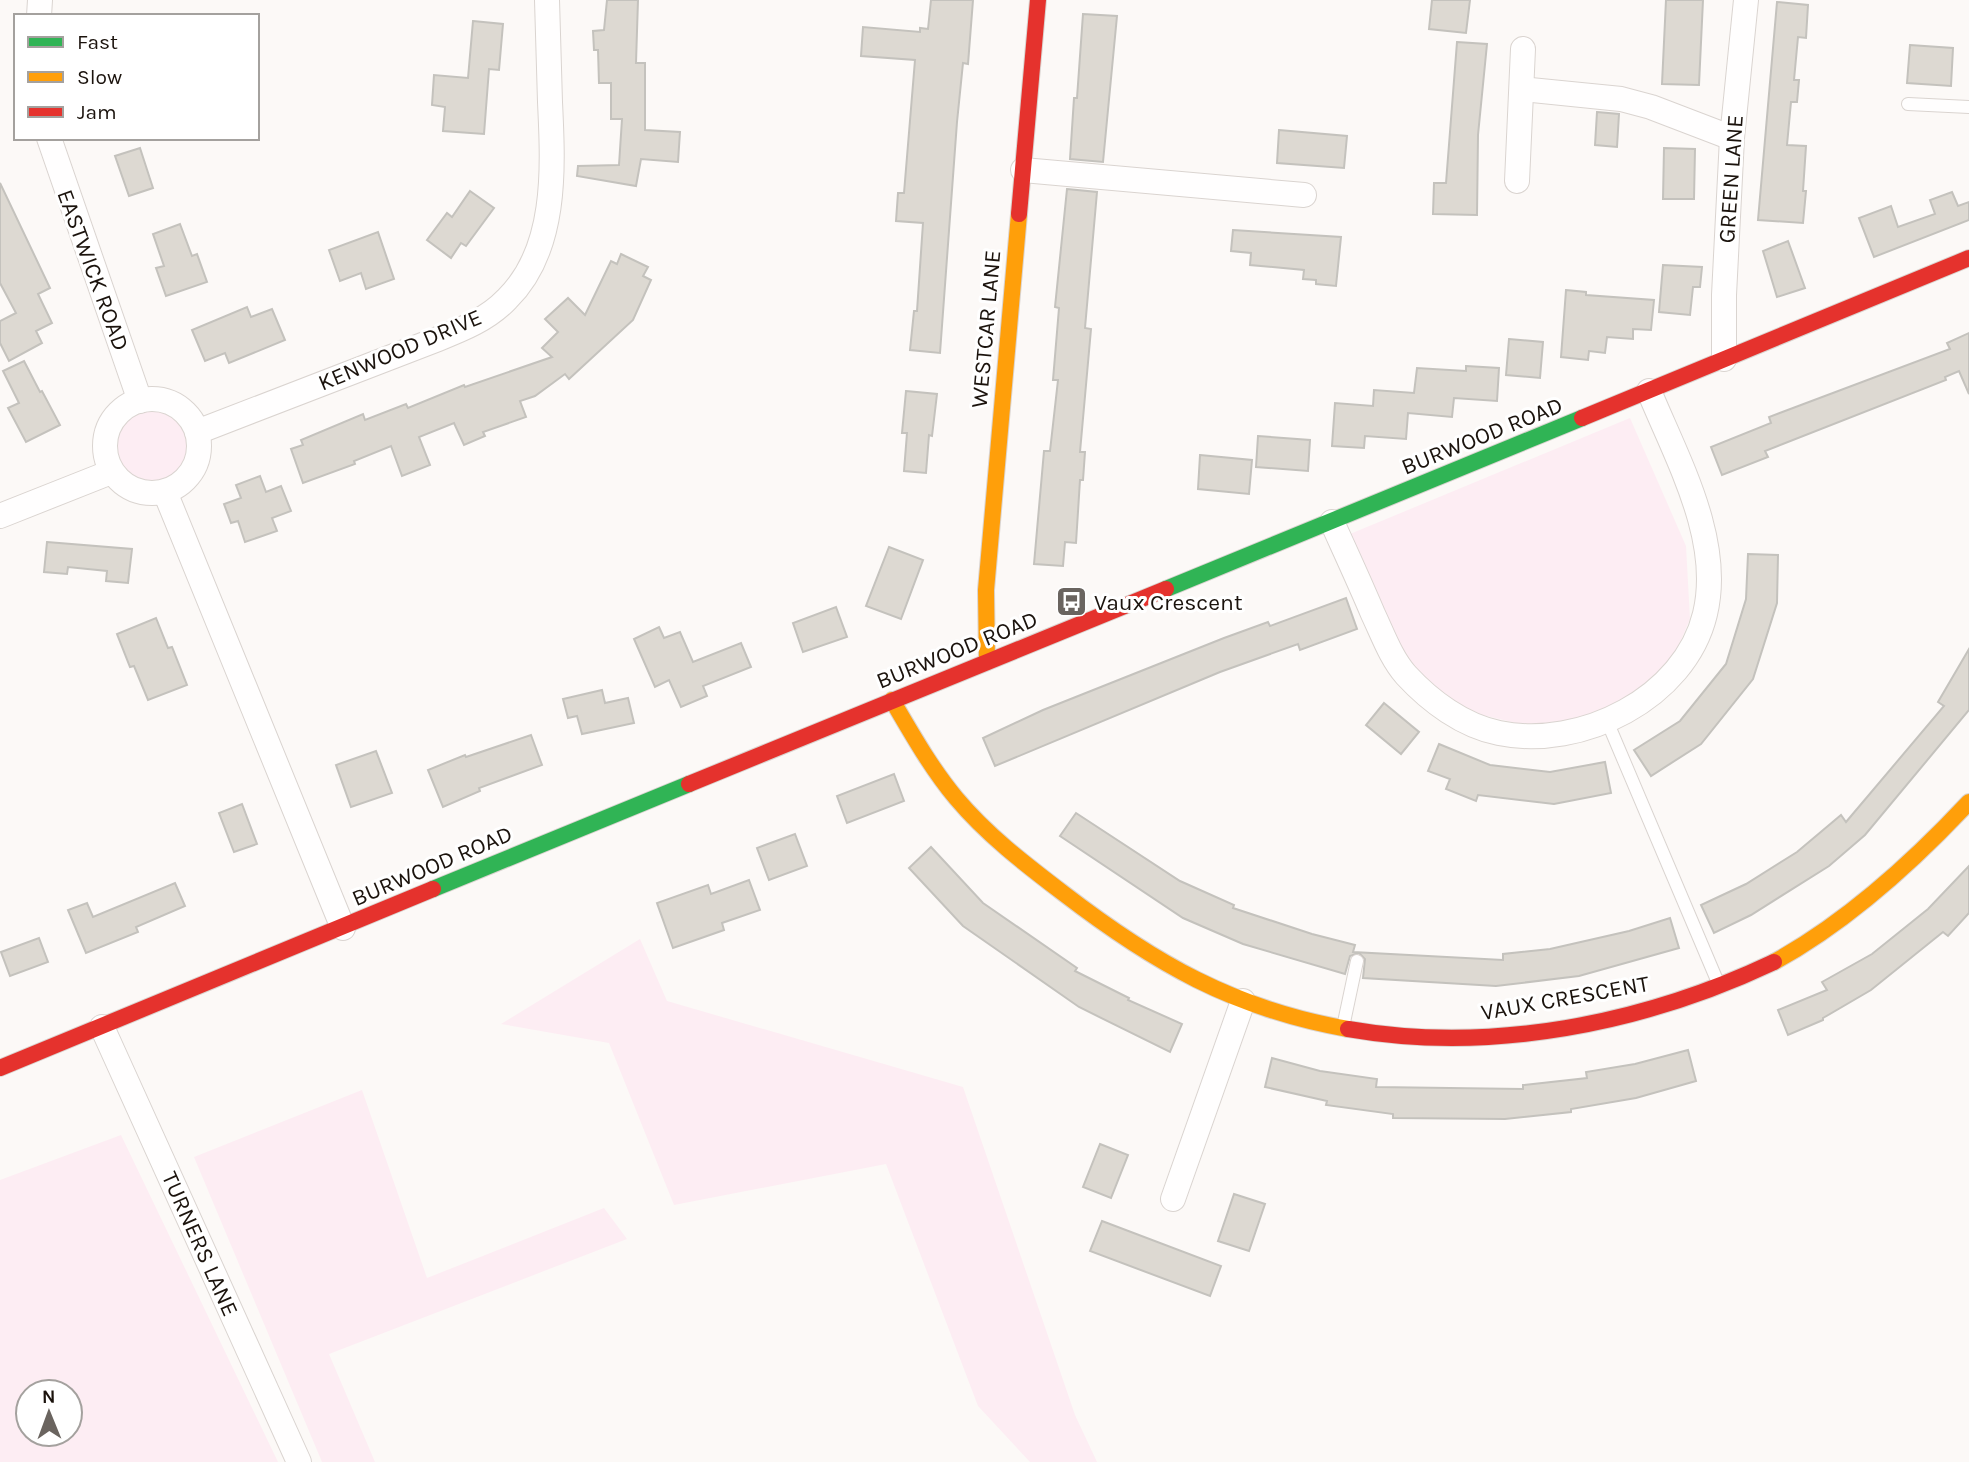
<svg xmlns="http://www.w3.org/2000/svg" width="1969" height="1462" font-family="Karla,sans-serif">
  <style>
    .green { fill: #fdedf3; fill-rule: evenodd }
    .building { fill: #ddd9d2; stroke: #c4c2bd; stroke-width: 2 }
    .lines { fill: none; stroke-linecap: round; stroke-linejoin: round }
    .lane-casing { stroke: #dad4d0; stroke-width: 14 }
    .street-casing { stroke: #dad4d0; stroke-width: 26 }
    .fast-casing { stroke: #dad4d0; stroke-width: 18 }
    .slow-casing { stroke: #dad4d0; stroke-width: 18 }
    .jam-casing { stroke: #dad4d0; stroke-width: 18 }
    .lane { stroke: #fffefe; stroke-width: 12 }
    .street { stroke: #fffefe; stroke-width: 24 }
    .fast { stroke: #30b455; stroke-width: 16 }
    .slow { stroke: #ff9f0a; stroke-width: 16 }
    .jam { stroke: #e5322d; stroke-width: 16 }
    .labels { text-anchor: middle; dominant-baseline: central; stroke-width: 6; stroke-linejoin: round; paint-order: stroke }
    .street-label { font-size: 23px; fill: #1b130d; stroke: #fff }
    .poi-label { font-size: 23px; fill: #1b130d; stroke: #fff; text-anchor: start }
  </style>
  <rect width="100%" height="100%" fill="#fcf9f7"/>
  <!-- green -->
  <g class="green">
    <path d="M143,407C189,407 199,433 185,473C173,479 157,489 143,485C115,477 105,439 124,418C128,413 137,410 143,407Z"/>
    <path d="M1630,418L1686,546L1690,619L1667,673L1593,719L1529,726L1465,711L1407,664L1350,534Z"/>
    <path d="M640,939L667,1001L963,1087L1075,1415L1097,1462H1030L978,1406L886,1164L674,1205L609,1043L501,1024Z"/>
    <path d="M362,1090L427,1278L604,1208L627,1239L329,1354L375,1462H322L194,1157Z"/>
    <path d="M121,1135L278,1462H0V1180ZM28,1392H70V1434H28Z"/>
  </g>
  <!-- building -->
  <g class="building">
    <path d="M607,0H638L636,63H645V130L680,132L678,162L641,159L636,186L577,176L578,166L619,165L622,119H611V83H599L598,50H594L593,31L604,30Z"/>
    <path d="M931,0H973L968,64L963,63L957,122L940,353L910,350L914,311H917L923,223L896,221L898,193H904L915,60L861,56L863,27L920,32V28L928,29Z"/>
    <path d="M1432,0H1470L1466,33L1429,29Z"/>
    <path d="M1666,0H1703L1699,85L1662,84Z"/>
    <path d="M1777,2L1808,5L1806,38L1798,37L1794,80H1799L1797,102H1791L1787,145L1806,146L1803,191H1806L1803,223L1758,220Z"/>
    <path d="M1083,14L1117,16L1103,162L1070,159L1074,98H1077Z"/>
    <path d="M473,21L503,24L499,70L489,69L484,134L443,131L445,107L432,105L434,75L468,78Z"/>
    <path d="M1457,42L1487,44L1478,135L1477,215L1433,214L1434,183H1446Z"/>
    <path d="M1910,45L1953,48L1951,86L1907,83Z"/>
    <path d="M1597,112L1619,114L1617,147L1595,145Z"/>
    <path d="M1279,130L1347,136L1344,168L1277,163Z"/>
    <path d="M140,148L153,188L129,196L115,156Z"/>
    <path d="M1664,148L1695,149L1694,199H1663Z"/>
    <path d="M0,183L50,288L38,294L52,323L36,331L42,343L9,361L0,343V321L16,313L0,283Z"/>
    <path d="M1067,189L1097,192L1085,328L1091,329L1080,452H1085L1083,480H1080L1076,543L1065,542L1063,566L1034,564L1044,451H1050L1058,380H1053L1059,308L1055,307Z"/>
    <path d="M470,191L494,208L466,246L461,243L451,258L427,240L447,213L452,217Z"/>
    <path d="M1952,192L1958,206L1969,202V220L1874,257L1859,218L1891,206L1898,227L1935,214L1930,200Z"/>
    <path d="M180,224L192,256L197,254L207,282L166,296L156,268L164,266L153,234Z"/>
    <path d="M1233,230L1341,237L1336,286L1316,284V280L1303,279L1304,270L1250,265L1251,253L1231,251Z"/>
    <path d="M378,232L394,279L366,289L361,273L340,281L329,250Z"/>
    <path d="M1788,241L1805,288L1777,297L1763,251Z"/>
    <path d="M621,254L648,267L643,276L651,280L633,320L569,379L565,374L535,396L520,401L526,417L483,432L485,436L464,445L454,423L419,437L430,465L402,476L391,446L354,461L355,464L303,483L291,449L303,445L301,440L363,414L365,420L406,404L408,408L464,385L465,387L552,357L542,348L558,332L545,319L568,298L585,315L611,261L617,264Z"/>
    <path d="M1663,265L1702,267L1700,287H1693L1690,315L1659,312Z"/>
    <path d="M1566,290L1586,292V295L1654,300L1651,330L1633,329V339L1607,337L1605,353L1589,351L1588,360L1561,357Z"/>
    <path d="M247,307L251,317L272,309L285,340L229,363L225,353L205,361L192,330Z"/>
    <path d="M1969,333V394L1959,371L1945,377L1946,380L1765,451L1768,457L1722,475L1711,447L1771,423L1769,417L1950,349L1947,343Z"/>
    <path d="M1509,339L1543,342L1540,378L1506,375Z"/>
    <path d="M24,361L40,392L42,391L60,425L26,442L8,408L19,403L3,371Z"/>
    <path d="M1466,366L1499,368L1497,401L1454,398L1452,417L1408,413L1406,439L1365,436L1364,448L1332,446L1335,403L1373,406L1374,390L1414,393L1417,368L1466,371Z"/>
    <path d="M906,391L937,394L932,436L929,435L926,473L904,471L907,433H902Z"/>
    <path d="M1258,436L1310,440L1308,471L1256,467Z"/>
    <path d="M1200,455L1252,460L1249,494L1198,489Z"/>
    <path d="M260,476L266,492L281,486L291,511L272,518L277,531L245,542L238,521L231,523L224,504L241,498L236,485Z"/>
    <path d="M47,542L132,549L128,583L106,581L107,571L68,567L67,574L44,572Z"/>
    <path d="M889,547L923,560L901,619L866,606Z"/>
    <path d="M1748,554L1778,555L1777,603L1753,679L1701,744L1651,776L1634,750L1680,721L1726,664L1746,599Z"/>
    <path d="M1346,598L1357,629L1300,650L1298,644L1220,672L995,766L983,738L1043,710L1224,638L1268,622L1270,626Z"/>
    <path d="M836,607L847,637L803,652L793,623Z"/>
    <path d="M156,618L168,648L172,647L187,685L148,700L134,666L130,667L117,634Z"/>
    <path d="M659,627L664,638L680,632L693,662L741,643L751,667L703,686L707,696L681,707L669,680L655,687L634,639Z"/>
    <path d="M1969,649V710L1865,835L1829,866L1751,915L1714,933L1701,905L1746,884L1797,852L1841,815L1846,822L1944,706L1938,702Z"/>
    <path d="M602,690L605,703L628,698L634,723L582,734L577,716L568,718L563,699Z"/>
    <path d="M1384,703L1419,732L1401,754L1366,725Z"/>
    <path d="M531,735L542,765L479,788L480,791L443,807L428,770L465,755L466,757Z"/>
    <path d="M1439,744L1490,765L1550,772L1605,762L1611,793L1554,804L1478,795L1476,801L1446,789L1450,779L1428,771Z"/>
    <path d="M376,751L392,793L351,807L336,765Z"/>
    <path d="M894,774L904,801L847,823L837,796Z"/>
    <path d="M242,804L257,844L234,852L219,813Z"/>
    <path d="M1076,813L1180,881L1234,905L1233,908L1312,934L1355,945L1353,952L1503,960V954L1550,949L1629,931L1670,918L1679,948L1579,976L1496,986L1363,978L1365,959L1359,953L1350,956L1345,974L1243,944L1183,918L1060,836Z"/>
    <path d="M795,834L807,866L769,880L757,848Z"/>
    <path d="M931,847L983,903L1077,968L1075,971L1129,998L1128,1000L1182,1024L1170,1052L1079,1007L963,926L909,868Z"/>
    <path d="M1969,866V913L1948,936L1943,932L1871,990L1823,1018V1020L1788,1035L1778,1010L1827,990L1822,982L1872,954L1928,909Z"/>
    <path d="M749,880L760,910L722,923L724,930L673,948L657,903L708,885L711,894Z"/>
    <path d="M175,883L185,906L136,927L138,932L86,953L68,910L87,903L93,917Z"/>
    <path d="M39,938L48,962L10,976L1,952Z"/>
    <path d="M1688,1050L1696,1081L1636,1098L1571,1109V1112L1505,1119L1393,1118V1114L1326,1105L1327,1101L1265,1087L1272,1058L1320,1071L1377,1079L1376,1087L1523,1089V1085L1587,1078L1586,1072L1635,1064Z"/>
    <path d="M1100,1144L1128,1155L1111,1198L1083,1187Z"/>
    <path d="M1234,1194L1265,1204L1249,1251L1218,1241Z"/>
    <path d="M1102,1221L1221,1266L1210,1296L1090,1251Z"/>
  </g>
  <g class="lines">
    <defs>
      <g id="lane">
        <path d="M1908,104L1969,107"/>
        <path d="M1607,721L1719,985"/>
        <path d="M1343,1027L1357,961"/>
      </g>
      <g id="street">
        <path d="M39,16L40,0"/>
        <path d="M1522,89L1621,99L1651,107L1732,138"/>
        <path d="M49,138L140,401"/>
        <path d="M1023,170L1304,195"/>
        <path d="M1517,181L1523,49"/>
        <path d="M1724,359V295L1732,138L1746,0"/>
        <circle cx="152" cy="446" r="47"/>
        <path d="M197,432L438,339C463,329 488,319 507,299C558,249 553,166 550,102C549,68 548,34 547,0"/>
        <path d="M165,492L343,928"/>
        <path d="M0,516L111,472"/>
        <path d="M1332,522C1346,553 1360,583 1373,614C1383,635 1391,658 1406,675C1430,701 1463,726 1499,733C1581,750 1685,698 1705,614C1723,540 1677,459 1649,391"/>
        <path d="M102,1027L299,1462"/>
        <path d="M1173,1199L1243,1001"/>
      </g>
      <g id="fast">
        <path d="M1166,589L1582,418"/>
        <path d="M433,889L689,784"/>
      </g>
      <g id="slow">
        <path d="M987,662L986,590L1019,214"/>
        <path d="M892,700C912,734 931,768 956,798C987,835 1025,864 1063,893C1154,963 1234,1009 1348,1029"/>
        <path d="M1774,962C1847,922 1912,863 1969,802"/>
      </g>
      <g id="jam">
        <path d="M1019,214L1038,0"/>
        <path d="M1582,418L1969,258"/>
        <path d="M689,784L1166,589"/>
        <path d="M1348,1029C1491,1054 1643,1024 1774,962"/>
        <path d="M0,1068L433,889"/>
      </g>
    </defs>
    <!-- lane casing -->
    <use href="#lane" class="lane-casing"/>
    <!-- street casing -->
    <use href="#street" class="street-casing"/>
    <!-- fast casing -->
    <use href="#fast" class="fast-casing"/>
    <!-- slow casing -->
    <use href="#slow" class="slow-casing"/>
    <!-- jam casing -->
    <use href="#jam" class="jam-casing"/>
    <!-- lane -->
    <use href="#lane" class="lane"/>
    <!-- street -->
    <use href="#street" class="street"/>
    <!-- fast -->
    <use href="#fast" class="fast"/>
    <!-- slow -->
    <use href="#slow" class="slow"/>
    <!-- jam -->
    <use href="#jam" class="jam"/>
  </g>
  <!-- icons -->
  <defs>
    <symbol id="bus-square" viewBox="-11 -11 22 22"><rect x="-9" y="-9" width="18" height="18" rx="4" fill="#6a645f" stroke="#fff"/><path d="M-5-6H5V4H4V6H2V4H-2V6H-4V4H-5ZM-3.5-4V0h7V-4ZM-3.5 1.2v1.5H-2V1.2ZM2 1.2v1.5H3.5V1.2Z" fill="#fff"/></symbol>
  </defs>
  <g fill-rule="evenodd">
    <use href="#bus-square" x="1054" y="584" width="35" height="35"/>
  </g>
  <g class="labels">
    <!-- street labels -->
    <g class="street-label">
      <text transform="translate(1731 179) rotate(-86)">GREEN LANE</text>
      <text transform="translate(93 270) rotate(70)">EASTWICK ROAD</text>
      <text transform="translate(986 329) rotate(-85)">WESTCAR LANE</text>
      <text transform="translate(400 350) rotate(-23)">KENWOOD DRIVE</text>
      <text transform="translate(1482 436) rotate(-22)">BURWOOD ROAD</text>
      <text transform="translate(957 650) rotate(-22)">BURWOOD ROAD</text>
      <text transform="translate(432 866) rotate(-23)">BURWOOD ROAD</text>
      <text transform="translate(1565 998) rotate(-10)">VAUX CRESCENT</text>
      <text transform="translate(200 1244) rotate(66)">TURNERS LANE</text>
    </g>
    <!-- poi labels -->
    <g class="poi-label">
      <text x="1094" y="602">Vaux Crescent</text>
    </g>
  </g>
  <!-- legend -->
  <rect x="14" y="14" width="245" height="126" fill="#ffffff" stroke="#a4a19e" stroke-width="2"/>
  <rect x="28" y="37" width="35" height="10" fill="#30b455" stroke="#a4a19e" stroke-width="2"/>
  <text x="77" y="49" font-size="21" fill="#1b130d">Fast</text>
  <rect x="28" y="72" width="35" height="10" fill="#ff9f0a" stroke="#a4a19e" stroke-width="2"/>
  <text x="77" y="84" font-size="21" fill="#1b130d">Slow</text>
  <rect x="28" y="107" width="35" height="10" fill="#e5322d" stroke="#a4a19e" stroke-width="2"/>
  <text x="77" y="119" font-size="21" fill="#1b130d">Jam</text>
  <!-- north arrow -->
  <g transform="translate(49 1413) rotate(359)"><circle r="33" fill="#ffffff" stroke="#a4a19e" stroke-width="2"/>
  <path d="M0-5L12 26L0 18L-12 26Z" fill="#6a645f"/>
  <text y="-10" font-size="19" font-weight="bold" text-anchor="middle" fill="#1b130d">N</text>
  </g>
</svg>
